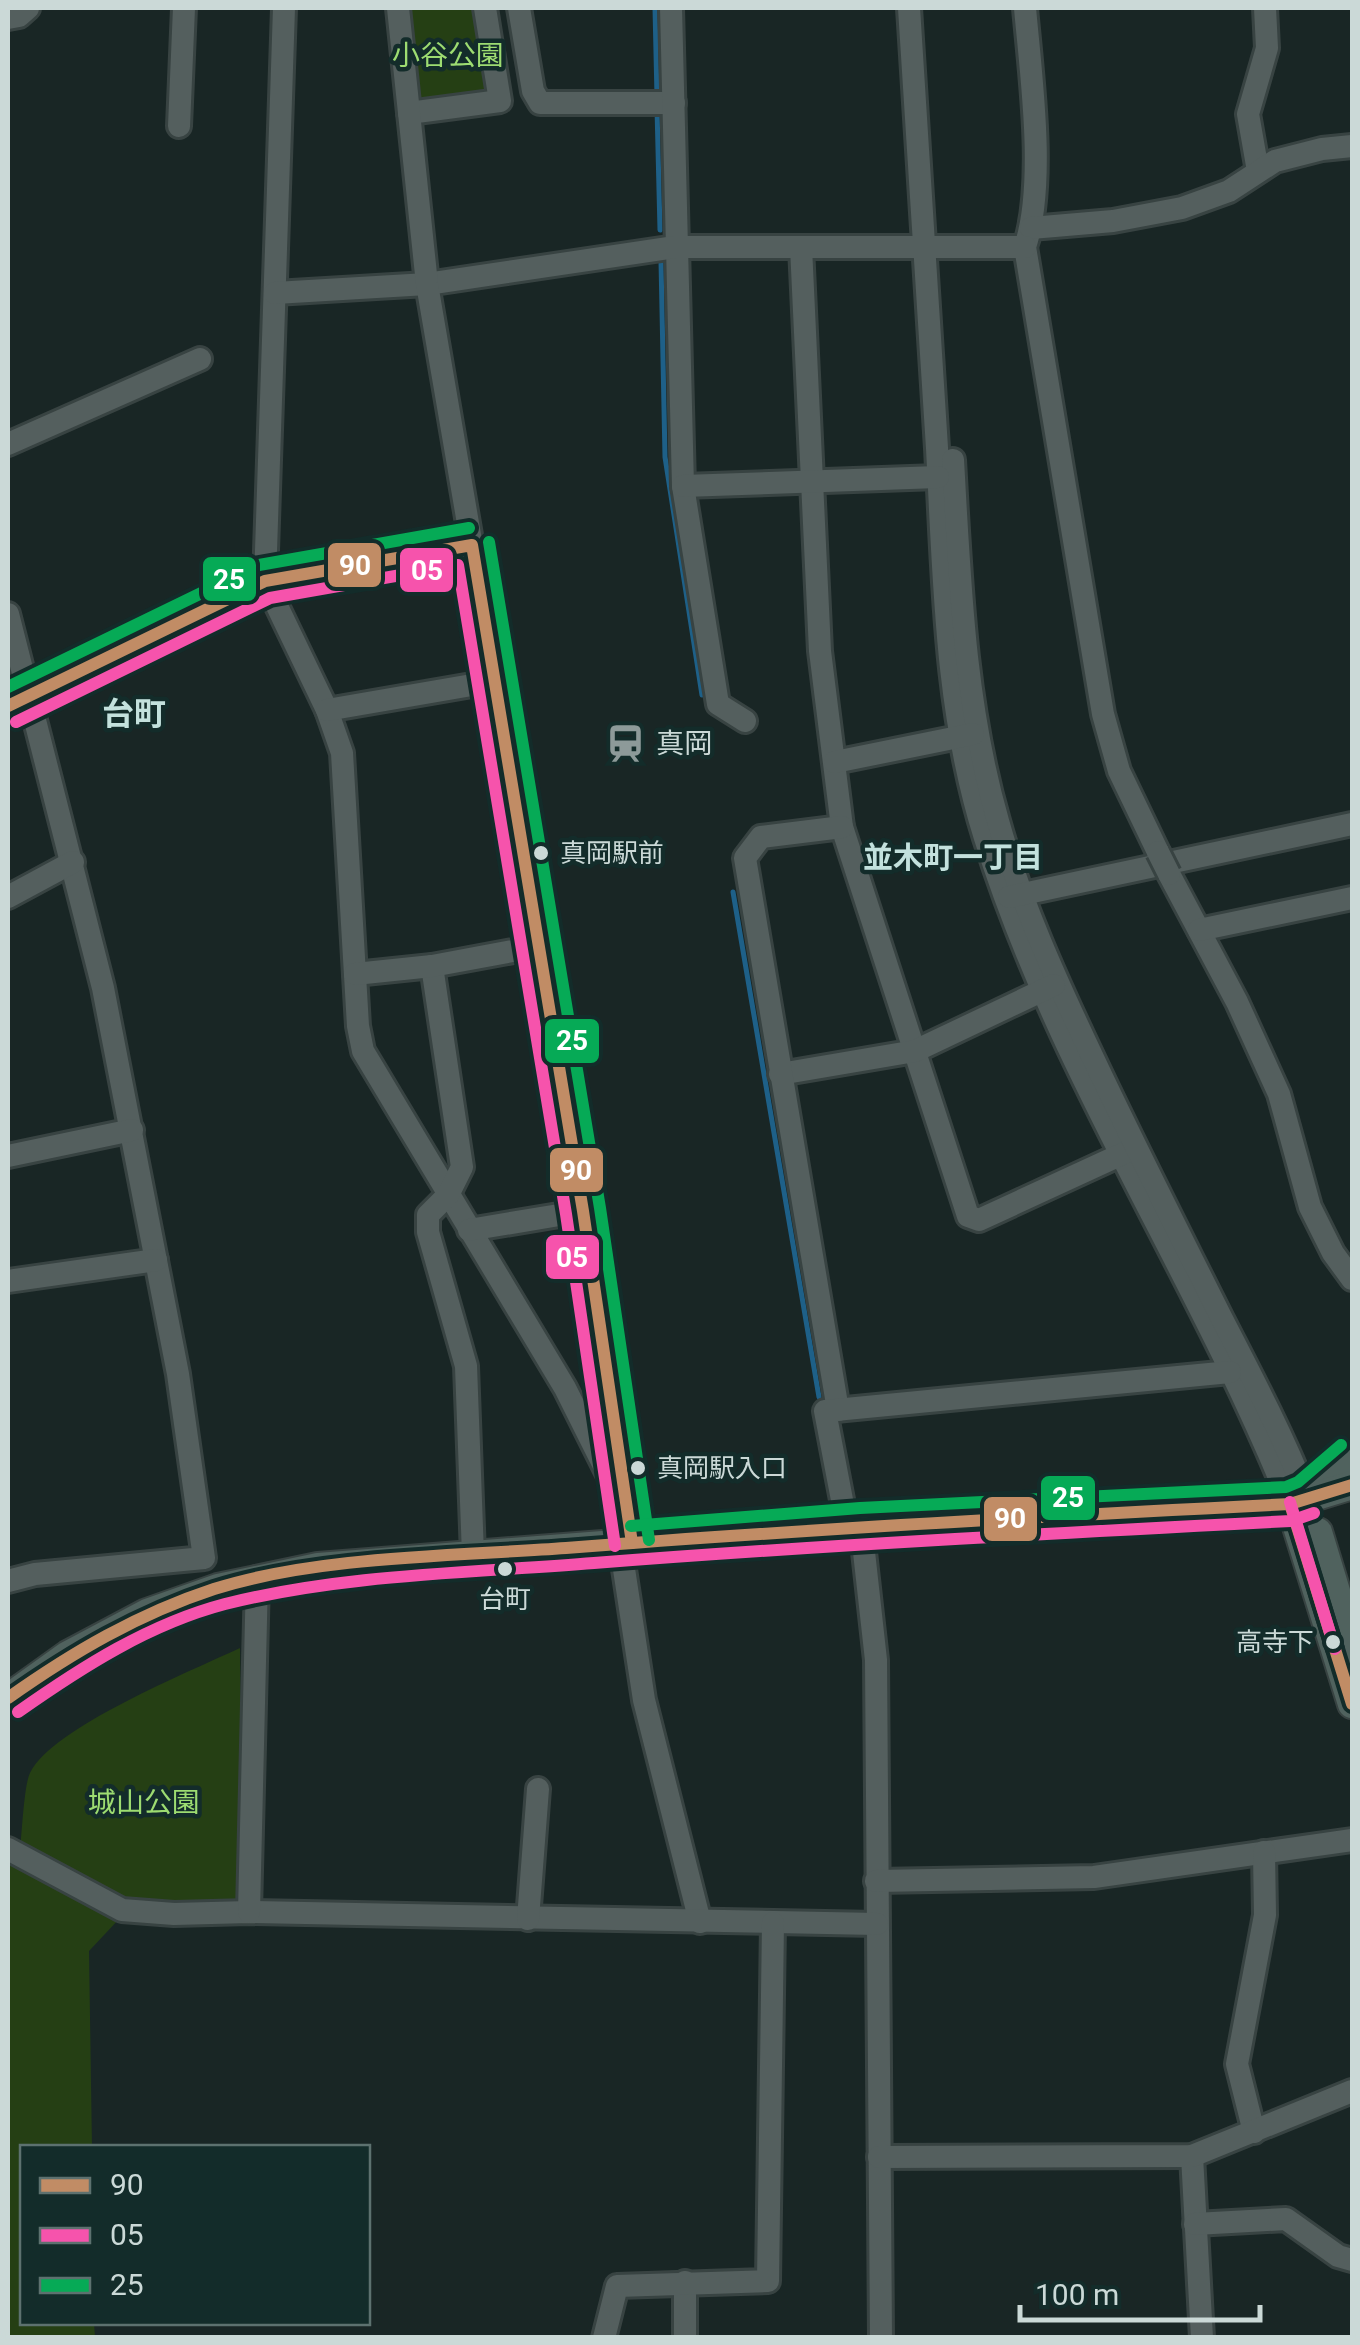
<svg xmlns="http://www.w3.org/2000/svg" width="1360" height="2345" font-family="Roboto,'Noto Sans JP',sans-serif">
  <style>
    .green { fill: #253f14 }
    .lines { fill: none; stroke-linecap: round; stroke-linejoin: round }
    .stream { stroke: #1e6088; stroke-width: 5 }
    .minor-casing { stroke: #384342; stroke-width: 28 }
    .major-casing { stroke: #384342; stroke-width: 32 }
    .minor { stroke: #545f5e; stroke-width: 22 }
    .major { stroke: #50625e; stroke-width: 28 }
    .minor-bridge-casing { stroke: #384342; stroke-width: 28; stroke-linecap: butt }
    .minor-bridge { stroke: #545f5e; stroke-width: 22 }
    .bus-1-casing { stroke: #132c2a; stroke-width: 20 }
    .bus-2-casing { stroke: #132c2a; stroke-width: 20 }
    .bus-3-casing { stroke: #132c2a; stroke-width: 20 }
    .bus-1 { stroke: #c18c65; stroke-width: 12 }
    .bus-2 { stroke: #f653ac; stroke-width: 12 }
    .bus-3 { stroke: #06aa56; stroke-width: 12 }
    .bus-dot { fill: #cbd9d7; stroke: #132c2a; stroke-width: 4 }
    .labels { text-anchor: middle; dominant-baseline: central; stroke-width: 9; stroke-linejoin: round; paint-order: stroke }
    .bus-label { font-size: 26px; fill: #cbd9d7; stroke: #132c2a; text-anchor: start }
    .park-label { font-size: 28px; fill: #9ddc71; stroke: #132c2a }
    .poi-label { font-size: 28px; fill: #cbd9d7; stroke: #132c2a; text-anchor: start }
    .neighbourhood-label { font-size: 30px; font-weight: bold; fill: #c3e1dd; stroke: #132c2a }
    .quarter-label { font-size: 32px; font-weight: bold; fill: #c3e1dd; stroke: #132c2a }
    .line-badge { stroke: #132c2a; stroke-width: 4 }
    .badge-label { font-size: 28px; text-anchor: middle; font-weight: bold; fill: #fff }
  </style>
  <rect width="100%" height="100%" fill="#192625"/>
  <!-- green -->
  <g class="green">
    <path d="M398,8H485L500,101L409,113Z"/>
    <path d="M240,1648L243,1895L235,1905L173,1906L127,1898L20,1850C22,1833 24,1785 30,1773C53,1727 191,1671 240,1648Z"/>
    <path d="M8,1861L120,1918L89,1951L92,2147L22,2148V2322L94,2323L95,2337H8Z"/>
  </g>
  <g class="lines">
    <!-- stream -->
    <g class="stream">
      <path d="M655,8L657,97"/>
      <path d="M657,108L660,230"/>
      <path d="M661,261L665,457L702,695"/>
      <path d="M733,892L819,1397"/>
    </g>
    <defs>
      <g id="minor">
        <path d="M284,8L265,581L327,710L342,753L358,1026L363,1051L565,1388L624,1506"/>
        <path d="M519,8L533,91L540,103H674"/>
        <path d="M671,8L683,486L718,704L745,721"/>
        <path d="M909,8C919,154 928,301 937,448C944,580 945,711 985,838C1058,1072 1199,1277 1290,1504"/>
        <path d="M1025,8C1031,76 1046,183 1025,247L1103,714L1119,771L1158,852"/>
        <path d="M8,18L19,16L28,8"/>
        <path d="M409,113L500,101L485,8"/>
        <path d="M179,126L184,8"/>
        <path d="M1258,171L1248,114L1267,48L1265,8"/>
        <path d="M1031,228L1113,221L1182,208L1229,191L1275,161L1322,149L1352,146"/>
        <path d="M801,247L820,651L842,827L968,1216L979,1220L1133,1149"/>
        <path d="M275,293L427,284L675,247H1025"/>
        <path d="M8,444L200,359"/>
        <path d="M953,460C960,582 964,703 998,821C1021,904 1057,982 1094,1060C1135,1147 1179,1233 1222,1319C1252,1377 1283,1436 1307,1497"/>
        <path d="M683,486L938,477"/>
        <path d="M8,614L103,988L178,1374L204,1558L35,1574L8,1581"/>
        <path d="M8,706L265,581L472,545"/>
        <path d="M327,710L495,681L427,284L398,8"/>
        <path d="M835,762L973,734"/>
        <path d="M1169,874L1237,1002L1279,1094L1310,1207L1333,1253L1352,1279"/>
        <path d="M8,897L73,862"/>
        <path d="M1009,897L1352,824"/>
        <path d="M1199,930L1352,898"/>
        <path d="M432,966L462,1167L448,1195L428,1215V1232L466,1366L473,1555"/>
        <path d="M355,974L432,966L540,946"/>
        <path d="M780,1074L915,1051L1054,985"/>
        <path d="M8,1156L132,1130"/>
        <path d="M469,1230L583,1211"/>
        <path d="M8,1281L156,1260"/>
        <path d="M838,1410L745,858L761,837L842,827"/>
        <path d="M861,1525L876,1660L881,2338"/>
        <path d="M847,1526L825,1411L1230,1372"/>
        <path d="M632,1543L622,1556L644,1700L700,1922"/>
        <path d="M8,1849L122,1910L174,1914L249,1912L877,1924"/>
        <path d="M876,1881L1094,1877L1352,1840"/>
        <path d="M249,1912L257,1578"/>
        <path d="M528,1919L538,1789"/>
        <path d="M1254,2132L1237,2064L1265,1915L1264,1852"/>
        <path d="M1192,2156L1202,2338"/>
        <path d="M879,2157L1192,2156L1352,2091"/>
        <path d="M1195,2224L1286,2219L1338,2256L1352,2260"/>
        <path d="M685,2282V2338"/>
        <path d="M604,2338L617,2286L768,2281L773,1923"/>
      </g>
      <g id="major">
        <path d="M495,681L583,1211L632,1543"/>
        <path d="M1312,1493L1352,1458"/>
        <path d="M1290,1504L1352,1704"/>
        <path d="M1318,1532L1352,1644"/>
        <path d="M8,1698L68,1655L147,1613L218,1588L318,1567L861,1525L1290,1504L1352,1485"/>
      </g>
    </defs>
    <!-- minor casing -->
    <use href="#minor" class="minor-casing"/>
    <!-- major casing -->
    <use href="#major" class="major-casing"/>
    <!-- minor -->
    <use href="#minor" class="minor"/>
    <!-- major -->
    <use href="#major" class="major"/>
    <defs>
      <path id="minor-bridge" d="M1158,852L1169,874"/>
    </defs>
    <!-- minor-bridge casing -->
    <use href="#minor-bridge" class="minor-bridge-casing"/>
    <!-- minor-bridge -->
    <use href="#minor-bridge" class="minor-bridge"/>
    <defs>
      <g id="bus-1">
        <path d="M8,706L265,581L472,545L583,1211L632,1543"/>
        <path d="M1290,1504L1352,1704"/>
        <path d="M8,1698C73,1652 138,1614 214,1589C318,1556 456,1556 566,1548C807,1529 1048,1516 1290,1504L1352,1485"/>
      </g>
      <g id="bus-2">
        <path d="M16,722L270,598L458,565L566,1214L615,1546"/>
        <path d="M1290,1502L1335,1649"/>
        <path d="M18,1712C82,1667 149,1624 225,1604C345,1574 471,1573 594,1563C826,1545 1058,1533 1291,1521L1314,1513"/>
      </g>
      <g id="bus-3">
        <path d="M489,542L600,1208L649,1540"/>
        <path d="M8,687L259,565L469,528"/>
        <path d="M631,1526L860,1508L1286,1487L1298,1482L1341,1445"/>
      </g>
    </defs>
    <!-- bus-1 casing -->
    <use href="#bus-1" class="bus-1-casing"/>
    <!-- bus-2 casing -->
    <use href="#bus-2" class="bus-2-casing"/>
    <!-- bus-3 casing -->
    <use href="#bus-3" class="bus-3-casing"/>
    <!-- bus-1 -->
    <use href="#bus-1" class="bus-1"/>
    <!-- bus-2 -->
    <use href="#bus-2" class="bus-2"/>
    <!-- bus-3 -->
    <use href="#bus-3" class="bus-3"/>
  </g>
  <!-- icons -->
  <defs>
    <symbol id="station-bare" viewBox="-9 -9 18 18"><path d="M-3-6H3Q5-6 5-4V2Q5 4 3 4L4.5 6H3L1.5 4h-3L-3 6H-4.5L-3 4Q-5 4-5 2V-4Q-5-6-3-6ZM-3.5-4v3h7v-3ZM-3.5 1v1.5H-2V1ZM2 1v1.5H3.5V1Z" fill="#8d9a99" stroke="#132c2a" stroke-width="2.5" paint-order="stroke"/></symbol>
  </defs>
  <g fill-rule="evenodd">
    <use href="#station-bare" x="598" y="716" width="55" height="55"/>
  </g>
  <!-- markers -->
  <g class="bus-dot">
    <circle cx="541" cy="853" r="9"/>
    <circle cx="638" cy="1468" r="9"/>
    <circle cx="505" cy="1569" r="9"/>
    <circle cx="1333" cy="1642" r="9"/>
  </g>
  <g class="labels">
    <!-- bus labels -->
    <g class="bus-label">
      <text x="560" y="853">真岡駅前</text>
      <text x="657" y="1468">真岡駅入口</text>
      <text x="505" y="1599" text-anchor="middle">台町</text>
      <text x="1314" y="1642" text-anchor="end">高寺下</text>
    </g>
    <!-- park labels -->
    <g class="park-label">
      <text x="448" y="55">小谷公園</text>
      <text x="144" y="1802">城山公園</text>
    </g>
    <!-- poi labels -->
    <g class="poi-label">
      <text x="656" y="743">真岡</text>
    </g>
    <!-- neighbourhood labels -->
    <g class="neighbourhood-label">
      <text x="953" y="857">並木町一丁目</text>
    </g>
    <!-- quarter labels -->
    <g class="quarter-label">
      <text x="134" y="714">台町</text>
    </g>
  </g>
  <g class="line-badge">
    <rect x="326" y="541" width="57" height="48" rx="10" fill="#c18c65"/>
    <rect x="398" y="546" width="57" height="48" rx="10" fill="#f653ac"/>
    <rect x="201" y="555" width="57" height="48" rx="10" fill="#06aa56"/>
    <rect x="543" y="1017" width="58" height="48" rx="10" fill="#06aa56"/>
    <rect x="548" y="1146" width="57" height="48" rx="10" fill="#c18c65"/>
    <rect x="544" y="1233" width="57" height="48" rx="10" fill="#f653ac"/>
    <rect x="1039" y="1474" width="58" height="48" rx="10" fill="#06aa56"/>
    <rect x="982" y="1495" width="57" height="48" rx="10" fill="#c18c65"/>
  </g>
  <g class="badge-label">
    <text x="355" y="575">90</text>
    <text x="427" y="580">05</text>
    <text x="229" y="589">25</text>
    <text x="572" y="1050">25</text>
    <text x="576" y="1180">90</text>
    <text x="572" y="1267">05</text>
    <text x="1068" y="1507">25</text>
    <text x="1010" y="1528">90</text>
  </g>
  <!-- border -->
  <rect width="1360" height="2345" fill="none" stroke="#cbd9d7" stroke-width="20"/>
  <!-- legend -->
  <rect x="20" y="2145" width="350" height="180" fill="#132c2a" stroke="#5d716f" stroke-width="2.5"/>
  <rect x="40" y="2178" width="50" height="15" fill="#c18c65" stroke="#5d716f" stroke-width="2.5"/>
  <text x="110" y="2195" font-size="30" fill="#cbd9d7">90</text>
  <rect x="40" y="2228" width="50" height="15" fill="#f653ac" stroke="#5d716f" stroke-width="2.5"/>
  <text x="110" y="2245" font-size="30" fill="#cbd9d7">05</text>
  <rect x="40" y="2278" width="50" height="15" fill="#06aa56" stroke="#5d716f" stroke-width="2.5"/>
  <text x="110" y="2295" font-size="30" fill="#cbd9d7">25</text>
  <!-- scale -->
  <path d="M1020 2305v15h240v-15" fill="none" stroke="#cbd9d7" stroke-width="5"/>
  <text x="1035" y="2305" font-size="30" fill="#cbd9d7" stroke="#132c2a" stroke-width="8" paint-order="stroke">100 m</text>
</svg>
